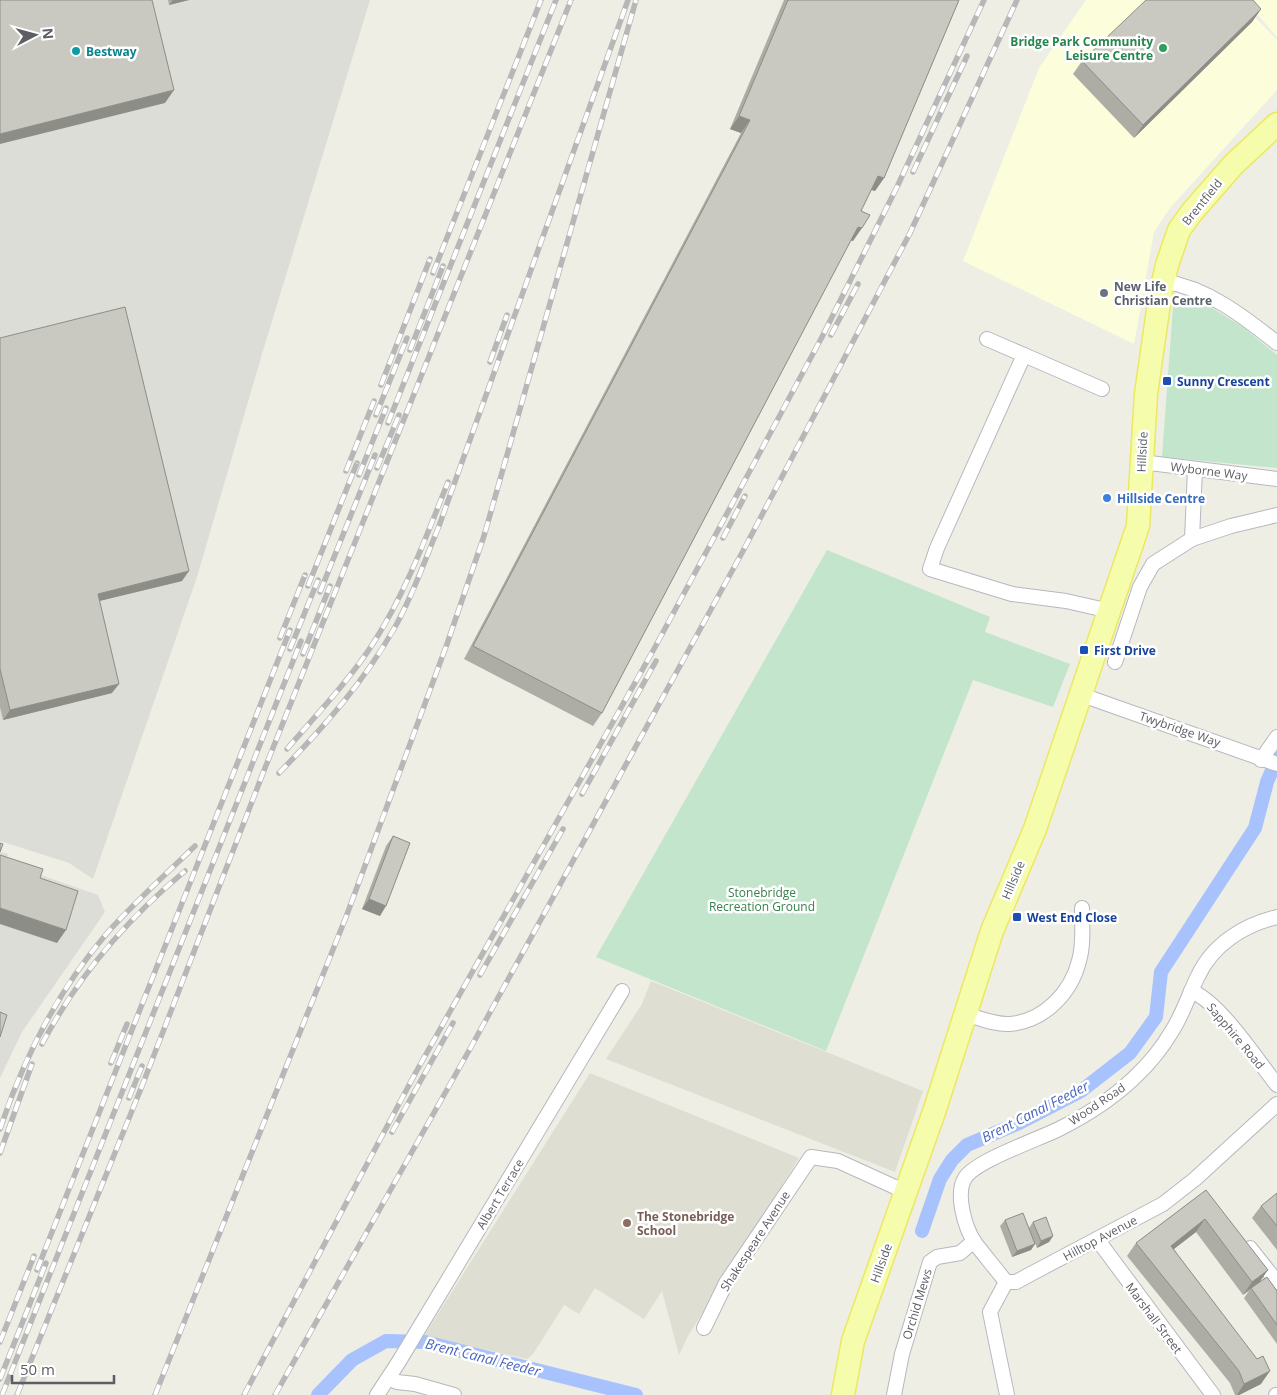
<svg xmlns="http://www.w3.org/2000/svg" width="1277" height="1395" font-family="'Open Sans',sans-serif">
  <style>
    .commercial { fill: #fcfddb }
    .industrial { fill: #ddddd7 }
    .education { fill: #deded3 }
    .green { fill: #c2e5cb }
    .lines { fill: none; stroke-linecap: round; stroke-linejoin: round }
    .canal { stroke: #a7c2fc; stroke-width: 14 }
    .minor-casing { stroke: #b7b8be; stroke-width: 16 }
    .primary-casing { stroke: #ece860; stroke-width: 25 }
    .minor { stroke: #fff; stroke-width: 14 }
    .primary { stroke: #f5fcac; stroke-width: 22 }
    .rail-casing { stroke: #b7b7b8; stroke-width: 5.5 }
    .rail { stroke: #fff; stroke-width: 4; stroke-dasharray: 11; stroke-linecap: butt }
    .wall { fill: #adada6 }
    .shaded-wall { fill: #8d8d87 }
    .building { fill: #c9c9c1; stroke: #8d8d87 }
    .leisure-dot { fill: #2e9e5b; stroke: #fff; stroke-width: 2 }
    .culture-dot { fill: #0f9aa8; stroke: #fff; stroke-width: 2 }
    .worship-dot { fill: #6b7280; stroke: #fff; stroke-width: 2 }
    .transit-dot { fill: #1a4fb4; stroke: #fff; stroke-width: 2 }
    .shop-dot { fill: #3f7fe0; stroke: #fff; stroke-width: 2 }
    .education-dot { fill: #8d6e63; stroke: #fff; stroke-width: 2 }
    .labels { text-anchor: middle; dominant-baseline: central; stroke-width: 5; stroke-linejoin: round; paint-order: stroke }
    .leisure-label { font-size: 12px; font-weight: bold; fill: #27864d; stroke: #fff; text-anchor: end }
    .culture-label { font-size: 12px; font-weight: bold; fill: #0d838f; stroke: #fff; text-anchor: start }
    .street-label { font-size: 12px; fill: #5c5e64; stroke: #fff }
    .worship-label { font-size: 12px; font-weight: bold; fill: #5b616d; stroke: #fff; text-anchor: start }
    .transit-label { font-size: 12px; font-weight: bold; fill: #164399; stroke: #fff; text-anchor: start }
    .shop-label { font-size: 12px; font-weight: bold; fill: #366cbe; stroke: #fff; text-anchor: start }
    .park-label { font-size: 12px; fill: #37814d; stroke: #fff }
    .education-label { font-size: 12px; font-weight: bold; fill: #785e54; stroke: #fff; text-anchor: start }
    .water-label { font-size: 14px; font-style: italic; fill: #4a66bf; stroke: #fff }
  </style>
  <rect width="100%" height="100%" fill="#eeeee5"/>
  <!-- commercial -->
  <g class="commercial">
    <path d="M1086,0H1239L1277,40V90L1170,208L1154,232L1134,344L963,261L1039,68Z"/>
    <path d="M1245,0H1277V37Z"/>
  </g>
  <!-- industrial -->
  <g class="industrial">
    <path d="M0,0H370L262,354L197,577L93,879L69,863L0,841Z"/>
    <path d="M0,852L8,854L6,863L98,895L105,912L22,1032L0,1078Z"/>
  </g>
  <!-- education -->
  <g class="education">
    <path d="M651,981L923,1091L895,1172L606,1059L642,1004Z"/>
    <path d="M590,1073L799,1158L688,1336L679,1355L662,1291L644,1319L595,1288L579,1314L564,1305L533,1354L527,1359L424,1336Z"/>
  </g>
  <!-- green -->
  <g class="green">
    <path d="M1182,296L1194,297L1243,327L1277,355V468L1162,457L1173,307Z"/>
    <path d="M827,550L990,617L985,632L1070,664L1053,707L973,680L826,1051L596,957Z"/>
  </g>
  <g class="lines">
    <!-- canal -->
    <g class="canal">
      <path d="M922,1231L940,1179L952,1160L967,1145L1019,1123L1081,1091L1130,1053L1156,1017L1161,972L1255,828L1267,782L1277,759"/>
      <path d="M318,1395L352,1360L386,1341L425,1342L636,1395"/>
    </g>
    <defs>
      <g id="minor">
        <path d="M1163,281C1207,288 1243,316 1277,343"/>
        <path d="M987,339L1024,355"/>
        <path d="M1102,389L1024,355L937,548L930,569L1012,594L1066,601L1110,611"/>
        <path d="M1142,462L1277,479"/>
        <path d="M1192,539L1195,469"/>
        <path d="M1115,662L1140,587L1153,564L1192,539L1231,526L1277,515"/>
        <path d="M1082,695L1277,764"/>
        <path d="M1261,760L1277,737"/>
        <path d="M1191,991C1220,1002 1257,1060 1277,1085"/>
        <path d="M965,1014C979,1018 995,1025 1010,1024C1044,1021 1071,993 1079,961C1084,944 1082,925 1082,908"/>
        <path d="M1097,1239L1213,1395"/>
        <path d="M1250,1248L1277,1282"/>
        <path d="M1006,1282C996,1269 985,1256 975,1243C965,1228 955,1194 965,1178C975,1161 1039,1139 1059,1129C1085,1116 1113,1098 1134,1078C1149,1064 1162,1048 1172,1031C1183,1014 1189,994 1198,976C1213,944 1244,925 1277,917"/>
        <path d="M1006,1282H1016L1027,1276L1163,1204L1195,1179L1277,1104"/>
        <path d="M1006,1282L990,1312L1007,1395"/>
        <path d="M704,1328L726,1283L811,1157L838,1161L906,1192"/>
        <path d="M389,1378L397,1382L415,1384L454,1395"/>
        <path d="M377,1395L398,1363L622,991"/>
        <path d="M894,1395L902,1354L930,1262L937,1257L960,1253L974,1241"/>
        <path d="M1276,1395H1277"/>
      </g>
      <path id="primary" d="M843,1395L853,1341L934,1112L992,931L1035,829L1138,526L1146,394L1160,296L1167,265L1179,230L1192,212L1233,165L1277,124"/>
    </defs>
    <!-- minor casing -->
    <use href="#minor" class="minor-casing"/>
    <!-- primary casing -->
    <use href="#primary" class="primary-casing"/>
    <!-- minor -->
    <use href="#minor" class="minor"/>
    <!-- primary -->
    <use href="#primary" class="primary"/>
    <defs>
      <g id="rail">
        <path d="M913,172L967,56"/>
        <path d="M433,273L541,0"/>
        <path d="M831,335L858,284"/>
        <path d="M410,350L443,266"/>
        <path d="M490,362L507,315"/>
        <path d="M381,385L430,259"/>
        <path d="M376,415L407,338"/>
        <path d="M388,423L556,0"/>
        <path d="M377,468L399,415"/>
        <path d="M346,471L374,401"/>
        <path d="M359,475L386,408"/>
        <path d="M723,538L745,496"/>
        <path d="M308,586L357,463"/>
        <path d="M320,592L375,455"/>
        <path d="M280,638L305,575"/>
        <path d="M290,649L318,580"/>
        <path d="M303,654L330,586"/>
        <path d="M287,749C317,714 349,681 374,642C406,592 426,537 448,482"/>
        <path d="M279,773C323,728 364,682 395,627C413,595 425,560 439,526L628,0"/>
        <path d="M582,794L656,661"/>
        <path d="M480,975L563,829"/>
        <path d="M42,1044C78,976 126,920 185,871"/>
        <path d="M111,1063L127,1024"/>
        <path d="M129,1098L142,1066"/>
        <path d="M0,1129C24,1057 58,990 108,932C135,902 166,874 195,846"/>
        <path d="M392,1132L453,1023"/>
        <path d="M0,1153L32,1064"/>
        <path d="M37,1270L290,630"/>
        <path d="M0,1342L34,1256"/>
        <path d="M0,1379L46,1263"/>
        <path d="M2,1395L301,641"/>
        <path d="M17,1395L142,1086L265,768L571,0"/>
        <path d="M155,1395L346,917L447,644L484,536L636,0"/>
        <path d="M244,1395L416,1072L654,649L822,337L897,187L984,0"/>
        <path d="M275,1395L471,1047L743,551L910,233L1017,0"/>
      </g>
    </defs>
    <!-- rail casing -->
    <use href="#rail" class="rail-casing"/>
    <!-- rail -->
    <use href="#rail" class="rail"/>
  </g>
  <!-- wall -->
  <g class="wall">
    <path d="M168,0H189L169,5Z"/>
    <path d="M784,0H959L884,178L875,191L871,190L861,211L853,241L851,240L602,713L593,726L464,659L741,133L730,129Z"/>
    <path d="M1261,9L1252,22L1134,138L1073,74L1082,61Z"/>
    <path d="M0,338L182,581L99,601L112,693L3,720L0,707Z"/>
    <path d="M393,836L380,916L362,909L386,846Z"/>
    <path d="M1206,1190L1259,1282L1277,1291V1344L1244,1298L1249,1291L1243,1295L1196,1232L1174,1249L1261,1384L1239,1395H1235L1230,1383L1127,1256L1136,1243Z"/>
    <path d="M1277,1193V1250L1252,1218L1261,1206Z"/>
    <path d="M1005,1220L1029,1228L1033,1222L1053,1236L1049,1242L1037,1248L1035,1243L1031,1250L1012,1257L1000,1226Z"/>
  </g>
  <!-- shaded-wall -->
  <g class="shaded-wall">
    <path d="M173,0H189L169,5Z"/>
    <path d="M1261,9L1252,22L1134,138L1143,125Z"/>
    <path d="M174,90L165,103L0,144V134Z"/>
    <path d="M739,116L750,120L741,133L730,129Z"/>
    <path d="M878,176L884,178L875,191L869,189Z"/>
    <path d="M858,227L862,228L853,241L849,240Z"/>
    <path d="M189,571L182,581L91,603L98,594Z"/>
    <path d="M119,684L112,693L3,720L10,710Z"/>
    <path d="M369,899L386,906L380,916L362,909Z"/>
    <path d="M0,908L66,930L57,943L0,924Z"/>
    <path d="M1205,1219L1196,1232L1162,1258L1171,1246Z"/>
    <path d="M1053,1236L1049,1242L1037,1248L1041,1241Z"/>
    <path d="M1035,1244L1031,1250L1012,1257L1017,1251Z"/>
    <path d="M1268,1270L1259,1283L1251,1288L1243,1295L1252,1282Z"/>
    <path d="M1270,1371L1261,1384L1239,1395H1237L1244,1384Z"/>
  </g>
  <!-- building -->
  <g class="building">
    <path d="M0,0H152L174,90L0,134Z"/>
    <path d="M788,0H959L884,178L878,176L861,211L870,215L862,228L858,227L602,713L473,646L750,120L739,116Z"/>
    <path d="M1146,0H1253L1261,9L1143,125L1082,61Z"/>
    <path d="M125,307L189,571L98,594L119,684L10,710L0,669V338Z"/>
    <path d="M393,836L410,843L386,906L369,899Z"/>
    <path d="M0,843L3,844L0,852Z"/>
    <path d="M0,855L43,869L40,878L78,891L66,930L0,908Z"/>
    <path d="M0,1012L7,1015L0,1037Z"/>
    <path d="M1206,1190L1268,1270L1252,1282L1205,1219L1171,1246L1257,1359L1263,1356L1270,1371L1244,1384L1239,1371L1136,1243Z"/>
    <path d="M1277,1193V1226L1261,1206Z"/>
    <path d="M1023,1213L1035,1244L1017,1251L1005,1220Z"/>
    <path d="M1046,1217L1053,1236L1041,1241L1033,1222Z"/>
    <path d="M1267,1277L1277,1291V1325L1251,1288Z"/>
  </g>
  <!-- markers -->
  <circle class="leisure-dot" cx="1163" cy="48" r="5"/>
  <circle class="culture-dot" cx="76" cy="51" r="5"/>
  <circle class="worship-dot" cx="1104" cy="293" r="5"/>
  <g class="transit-dot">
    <rect x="1162" y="376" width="10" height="10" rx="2.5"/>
    <rect x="1079" y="645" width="10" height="10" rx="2.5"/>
    <rect x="1012" y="912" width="10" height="10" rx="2.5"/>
  </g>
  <circle class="shop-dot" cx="1107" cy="498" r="5"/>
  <circle class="education-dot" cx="627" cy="1223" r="5"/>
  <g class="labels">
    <!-- leisure labels -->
    <g class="leisure-label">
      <text x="1153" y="41">Bridge Park Community<tspan x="1153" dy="14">Leisure Centre</tspan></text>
    </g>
    <!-- culture labels -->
    <g class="culture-label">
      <text x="86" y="51">Bestway</text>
    </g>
    <!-- street labels -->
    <g class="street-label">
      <text transform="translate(1202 202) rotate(-51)">Brentfield</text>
      <text transform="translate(1142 452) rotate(-87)">Hillside</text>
      <text transform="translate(1209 471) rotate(7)">Wyborne Way</text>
      <text transform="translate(1180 729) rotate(19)">Twybridge Way</text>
      <text transform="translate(1013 880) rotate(-67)">Hillside</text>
      <text transform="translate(1236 1036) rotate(50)">Sapphire Road</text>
      <text transform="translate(1097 1104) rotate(-34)">Wood Road</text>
      <text transform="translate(500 1194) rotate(-59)">Albert Terrace</text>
      <text transform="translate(1100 1238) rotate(-28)">Hilltop Avenue</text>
      <text transform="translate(755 1241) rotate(-57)">Shakespeare Avenue</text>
      <text transform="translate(881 1263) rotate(-70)">Hillside</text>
      <text transform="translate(917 1304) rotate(-73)">Orchid Mews</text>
      <text transform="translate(1154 1318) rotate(53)">Marshall Street</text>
    </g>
    <!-- worship labels -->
    <g class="worship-label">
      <text x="1114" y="286">New Life<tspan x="1114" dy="14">Christian Centre</tspan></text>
    </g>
    <!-- transit labels -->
    <g class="transit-label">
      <text x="1177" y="381">Sunny Crescent</text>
      <text x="1094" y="650">First Drive</text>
      <text x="1027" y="917">West End Close</text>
    </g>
    <!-- shop labels -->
    <g class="shop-label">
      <text x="1117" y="498">Hillside Centre</text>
    </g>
    <!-- park labels -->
    <g class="park-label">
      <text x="762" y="892">Stonebridge<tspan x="762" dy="14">Recreation Ground</tspan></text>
    </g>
    <!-- education labels -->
    <g class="education-label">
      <text x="637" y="1216">The Stonebridge<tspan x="637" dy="14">School</tspan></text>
    </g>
    <!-- water labels -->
    <g class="water-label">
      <text transform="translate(1035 1111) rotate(-27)">Brent Canal Feeder</text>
      <text transform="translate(483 1357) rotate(14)">Brent Canal Feeder</text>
    </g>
  </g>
  <!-- north arrow -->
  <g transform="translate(35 35) rotate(84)" stroke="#ffffff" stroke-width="4" paint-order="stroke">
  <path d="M0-4L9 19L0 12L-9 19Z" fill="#5c5e64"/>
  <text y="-8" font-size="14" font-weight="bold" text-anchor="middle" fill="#5c5e64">N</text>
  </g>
  <!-- scale -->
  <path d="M12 1375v8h102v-8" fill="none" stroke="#5c5e64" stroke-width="2.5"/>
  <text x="20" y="1375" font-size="15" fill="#5c5e64" stroke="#ffffff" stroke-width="4" paint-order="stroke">50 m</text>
</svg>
